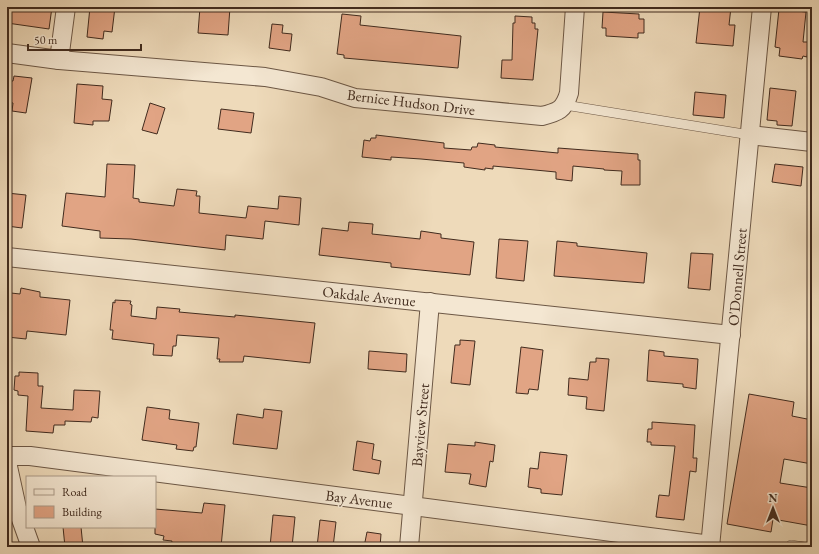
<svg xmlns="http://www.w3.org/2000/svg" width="819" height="554" font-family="'EB Garamond',serif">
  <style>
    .building { fill: #e1a484; stroke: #412b1e }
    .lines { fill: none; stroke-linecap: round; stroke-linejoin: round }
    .service-casing { stroke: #6c5745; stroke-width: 10 }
    .minor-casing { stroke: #6c5745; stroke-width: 20 }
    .service { stroke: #f4e7d2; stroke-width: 9 }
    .minor { stroke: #f4e7d2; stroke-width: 18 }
    .labels { text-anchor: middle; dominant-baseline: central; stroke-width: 3; stroke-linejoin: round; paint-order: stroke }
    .street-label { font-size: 15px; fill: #412b1e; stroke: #f4e7d2 }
  </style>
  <rect width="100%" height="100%" fill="#eedaba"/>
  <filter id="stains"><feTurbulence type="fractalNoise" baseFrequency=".005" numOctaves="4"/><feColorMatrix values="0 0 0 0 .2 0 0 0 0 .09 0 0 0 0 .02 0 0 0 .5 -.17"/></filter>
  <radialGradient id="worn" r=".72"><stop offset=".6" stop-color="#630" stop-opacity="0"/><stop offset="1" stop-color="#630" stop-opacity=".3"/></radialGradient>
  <!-- building -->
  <g class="building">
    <path d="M7,7H52L49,29L7,23Z"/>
    <path d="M90,7H115L112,32L104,31L103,39L87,37Z"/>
    <path d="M200,7H230L228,35L198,33Z"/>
    <path d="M700,7H731L729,25H735L733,46L696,43Z"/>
    <path d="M779,9L806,12L803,42H809L807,57L803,56L802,59L779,56L780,48L775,47Z"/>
    <path d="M603,12L639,14V19H644V33H638V38L606,36V28H602Z"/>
    <path d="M342,14L361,16L360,25L461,36L458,68L344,58V55L337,54Z"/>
    <path d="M515,16L532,17V23H535V29H538L533,80L501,78L502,60H512L513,23H515Z"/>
    <path d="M272,24L283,25L282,33L292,34L290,51L269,48Z"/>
    <path d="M14,76L32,78L26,113L12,111L13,103L7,102L9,81H13Z"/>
    <path d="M77,84L103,86L102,99L112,100L109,121H93V125L74,123Z"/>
    <path d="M770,88L796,91L792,126L777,125V121L767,120Z"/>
    <path d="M695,92L726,95L724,118L693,115Z"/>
    <path d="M150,103L165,108L157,134L142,130Z"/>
    <path d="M221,109L254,113L251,133L218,129Z"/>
    <path d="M376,135L444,143V148L471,150L472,147H477L478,143L495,145V147L558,153V148L638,154V160H640V185H621L622,171L604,170V169L573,166L572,181L556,179V172L493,166V169L485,168V170L464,167V163L421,159L391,157V160L362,157L364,140L370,141L371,138H376Z"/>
    <path d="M107,164L135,165L133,198L139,199V202L174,206L177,189L197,191L196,196H200L199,213L246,218L248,206L278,209L279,196L301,198L299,225L265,221L263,239L226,235L225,250L131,239L100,238V231L62,226L66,193L105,197Z"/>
    <path d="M775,164L803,167L801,186L772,182Z"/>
    <path d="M7,193L26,195L22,228L7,226Z"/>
    <path d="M349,222L373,224L372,234L420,239L421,231L441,234V238L474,242L470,275L391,267V263L319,255L322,228L348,231Z"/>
    <path d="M499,239L528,241L524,281L496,278Z"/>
    <path d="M557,241L577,243V246L647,253L644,283L554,276Z"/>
    <path d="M691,253L713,254L710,290L688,288Z"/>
    <path d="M21,288L40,292V297L70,300L66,335L27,331L26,339L7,337L11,293L20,294Z"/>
    <path d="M115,300L131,301L130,304L132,305L131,316L156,319L157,307L180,309L179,312L212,315L235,317V315L315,323L310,363L244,356L243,362H219L220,359H217L219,338L177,335L176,346H173L172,356L153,355L154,344L112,339L113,330H110L113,302L115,303Z"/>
    <path d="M460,340L475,341L470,385L451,383L455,345H460Z"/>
    <path d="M521,347L543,350L538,390L529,389L528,394L516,393Z"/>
    <path d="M649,350L664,352V356L698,359L696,389L683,387V384L647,381Z"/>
    <path d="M369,351L407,354L406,372L368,369Z"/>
    <path d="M596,358L609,359L604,411L586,409L587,397L568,395L569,378L588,380L590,362H596Z"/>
    <path d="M19,372L38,373V386H43L41,408L73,410L74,390L100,391L98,418L92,417L91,422L65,421V425H54L53,433L26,431L28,396L18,395V391L14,390L15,376H19Z"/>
    <path d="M749,394L794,402L792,416L812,420V464L784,459L780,483L812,488V526L773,519L771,532L727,524Z"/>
    <path d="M147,407L170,410L169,419L199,423L196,447H194L193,451L176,449L177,445L142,440Z"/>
    <path d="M264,409L282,411L277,449L233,444L237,414L263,418Z"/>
    <path d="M652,422L695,425L693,458H697L696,472L690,471L684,520L656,517L659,495L669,496L675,446L651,445V442H647L648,429H652Z"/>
    <path d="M357,441L374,444L372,459L381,461L379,474L353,470Z"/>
    <path d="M475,442L495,445L493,462L490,461L486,487L469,484L471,474L445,472L448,444L475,446Z"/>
    <path d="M540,452L567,455L562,495L541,493V489L528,487L530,468L538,469Z"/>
    <path d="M204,503L225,505L221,547L190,545V547H171L172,541L163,540L164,536L155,534V509L202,513Z"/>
    <path d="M273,515L295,517L292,547H270Z"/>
    <path d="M320,520L336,522L333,547H317Z"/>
    <path d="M63,527H81L83,547H65Z"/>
    <path d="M367,532L381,534L380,547H364Z"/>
  </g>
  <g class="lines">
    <defs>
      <g id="service">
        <path d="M565,105L750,135"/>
        <path d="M791,547V545L804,547"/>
      </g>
      <g id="minor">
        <path d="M7,53L59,60L265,77L321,87L355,98L542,116C558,112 564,110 569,93L575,7"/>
        <path d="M59,60L66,7"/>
        <path d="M750,135L812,142"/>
        <path d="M7,257L731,335"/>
        <path d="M7,456H30L711,545"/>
        <path d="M7,462L17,508L31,547"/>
        <path d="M409,547L430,302"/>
        <path d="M710,547L762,7"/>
      </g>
    </defs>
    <!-- service casing -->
    <use href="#service" class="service-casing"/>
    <!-- minor casing -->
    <use href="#minor" class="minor-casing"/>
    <!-- service -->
    <use href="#service" class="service"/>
    <!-- minor -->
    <use href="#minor" class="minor"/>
  </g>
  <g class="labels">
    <!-- street labels -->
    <g class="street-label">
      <text transform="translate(411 102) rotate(7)">Bernice Hudson Drive</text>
      <text transform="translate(737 277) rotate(-85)">O'Donnell Street</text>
      <text transform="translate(369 296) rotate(6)">Oakdale Avenue</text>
      <text transform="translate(420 425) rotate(-85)">Bayview Street</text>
      <text transform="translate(359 499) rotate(7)">Bay Avenue</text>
    </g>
  </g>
  <!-- margin -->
  <rect width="819" height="554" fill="none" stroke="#eedaba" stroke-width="24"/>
  <rect x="8" y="8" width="803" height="538" fill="none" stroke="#412b1e" stroke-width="2"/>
  <rect x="12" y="12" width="795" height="530" fill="none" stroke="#412b1e"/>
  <!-- legend -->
  <rect x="26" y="476" width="130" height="52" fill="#f4e7d2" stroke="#ac9c8a"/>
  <rect x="34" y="489" width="20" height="6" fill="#f4e7d2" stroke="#ac9c8a"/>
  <text x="62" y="496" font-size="12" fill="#412b1e">Road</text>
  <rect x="34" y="506" width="20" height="12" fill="#e1a484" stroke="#ac9c8a"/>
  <text x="62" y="516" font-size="12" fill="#412b1e">Building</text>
  <!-- north arrow -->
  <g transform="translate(773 508)" stroke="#f4e7d2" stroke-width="3" paint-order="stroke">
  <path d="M0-3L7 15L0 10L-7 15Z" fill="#412b1e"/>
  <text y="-6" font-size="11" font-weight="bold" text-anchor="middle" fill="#412b1e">N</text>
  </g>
  <!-- scale -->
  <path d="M28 44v6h113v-6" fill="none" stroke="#412b1e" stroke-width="2"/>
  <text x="34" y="44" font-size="12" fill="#412b1e" stroke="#f4e7d2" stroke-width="3" paint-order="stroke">50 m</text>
  <rect width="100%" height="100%" filter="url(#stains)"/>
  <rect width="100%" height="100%" fill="url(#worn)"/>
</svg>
